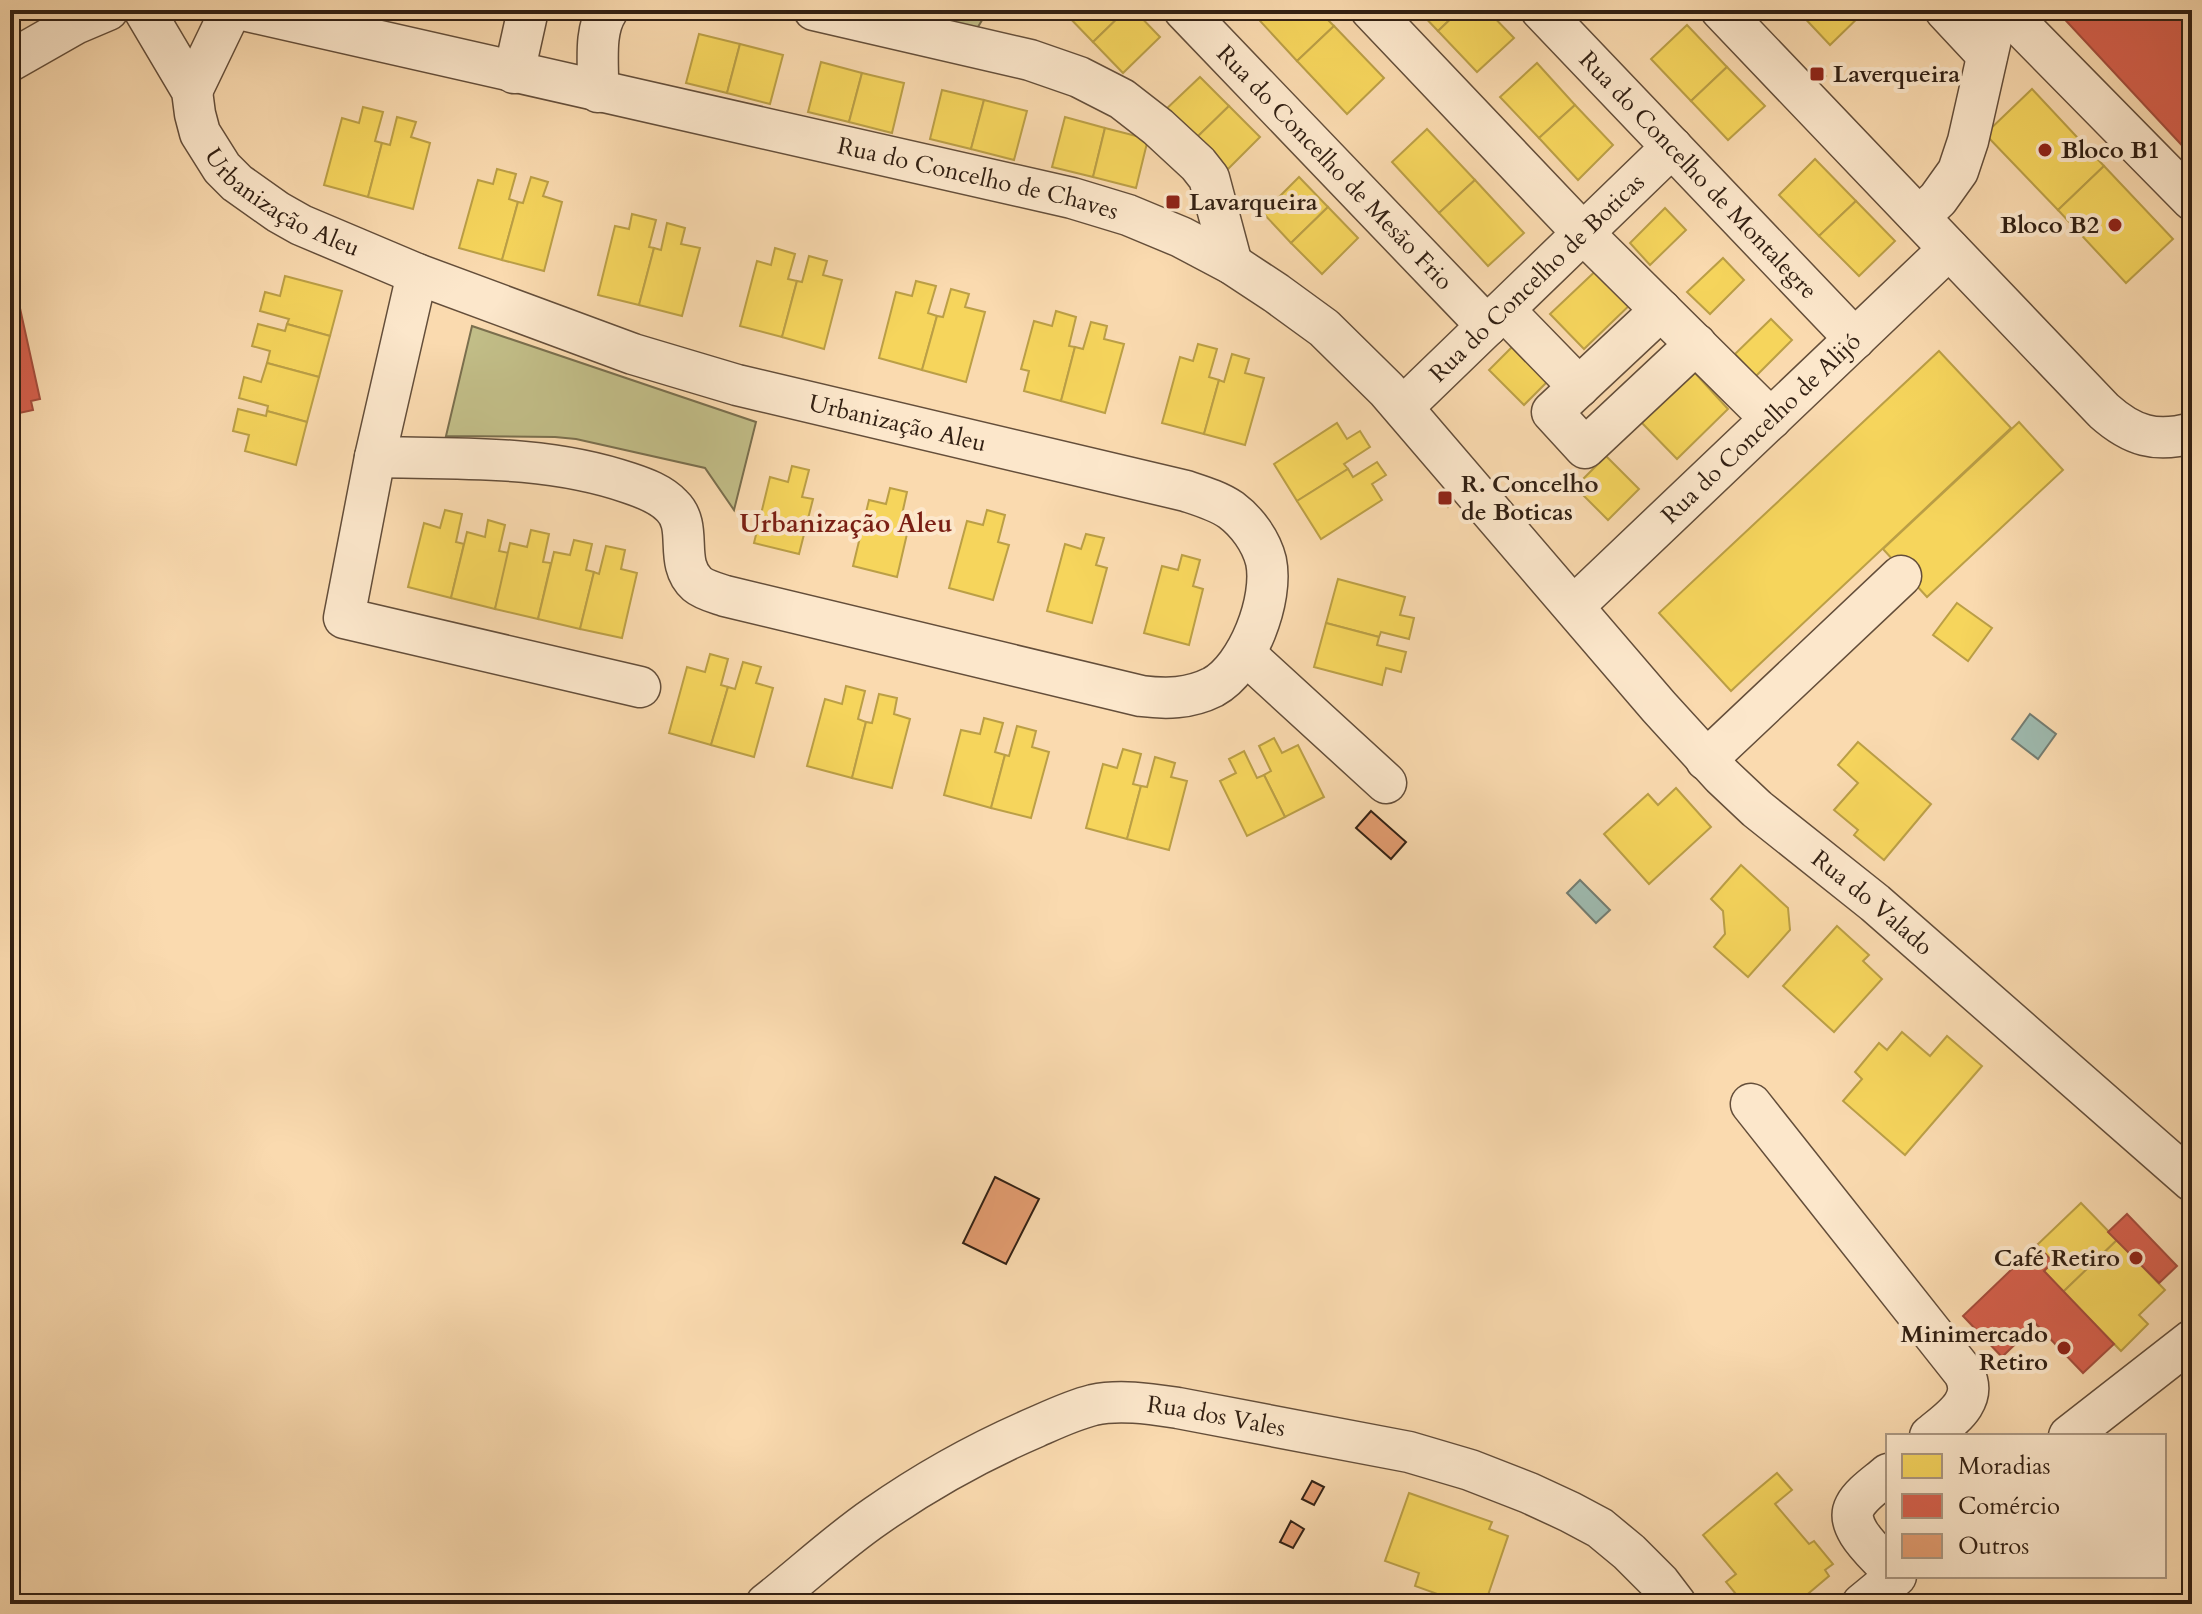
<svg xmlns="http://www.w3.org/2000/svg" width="2202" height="1614" font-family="Cardo,serif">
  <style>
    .green { fill: #c2be88; stroke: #7a6f4e; stroke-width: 2 }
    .water { fill: #9ebaaf; stroke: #737c71; stroke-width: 2 }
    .homes { fill: #f6d55c; stroke: #bb9f46; stroke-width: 2 }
    .shops { fill: #d6604d; stroke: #a54d3c; stroke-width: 2 }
    .building { fill: #e49d71; stroke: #322013; stroke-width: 2 }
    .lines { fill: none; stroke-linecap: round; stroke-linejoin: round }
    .minor-casing { stroke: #644e3a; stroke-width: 43 }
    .minor { stroke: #fce7cb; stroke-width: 40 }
    .poi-dot { fill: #8f2418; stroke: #fce7cb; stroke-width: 3 }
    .labels { text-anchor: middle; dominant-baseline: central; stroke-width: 8; stroke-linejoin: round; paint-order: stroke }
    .poi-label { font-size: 24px; font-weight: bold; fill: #322013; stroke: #fce7cb; text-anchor: start }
    .street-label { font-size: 24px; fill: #322013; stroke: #fce7cb }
    .neighbourhood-label { font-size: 26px; font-weight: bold; fill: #7a1f14; stroke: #fce7cb }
  </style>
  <rect width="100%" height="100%" fill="#fadaaf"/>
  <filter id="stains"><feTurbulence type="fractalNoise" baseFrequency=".0025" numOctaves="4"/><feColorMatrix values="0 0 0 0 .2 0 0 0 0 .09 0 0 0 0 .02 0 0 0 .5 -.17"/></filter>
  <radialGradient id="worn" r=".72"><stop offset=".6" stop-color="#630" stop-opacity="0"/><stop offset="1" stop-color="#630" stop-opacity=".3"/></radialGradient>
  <!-- green -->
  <g class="green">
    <path d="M874,10H988L975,32Z"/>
    <path d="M472,326L756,422L734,510L705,468L576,439L555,437L446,436Z"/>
  </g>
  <!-- water -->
  <g class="water">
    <path d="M2030,714L2056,734L2038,759L2012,739Z"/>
    <path d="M1580,880L1610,910L1596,923L1567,893Z"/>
  </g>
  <!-- homes -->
  <g class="homes">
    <path d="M1066,10H1126L1093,42L1064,12Z"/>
    <path d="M1126,10H1134L1160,37L1123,73L1093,42Z"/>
    <path d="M1250,10H1318L1334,26L1297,61Z"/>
    <path d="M1418,10H1460L1438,31Z"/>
    <path d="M1460,10H1487L1514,38L1477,72L1438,31Z"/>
    <path d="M1797,10H1866L1830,45Z"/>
    <path d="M2155,10H2192V49L2162,77L2130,42L2159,14Z"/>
    <path d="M1687,25L1727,67L1691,101L1651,59Z"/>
    <path d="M1334,26L1384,78L1347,114L1297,61Z"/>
    <path d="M699,34L740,44L727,93L686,83Z"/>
    <path d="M740,44L783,55L770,104L727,93Z"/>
    <path d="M821,62L862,73L849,122L808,112Z"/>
    <path d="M1537,63L1575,105L1539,138L1500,97Z"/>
    <path d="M1816,66L1826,76L1820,83L1809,72Z"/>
    <path d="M1727,67L1765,106L1728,140L1691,101Z"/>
    <path d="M862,73L904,83L892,133L849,122Z"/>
    <path d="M1200,77L1229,106L1192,142L1163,112Z"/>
    <path d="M2032,89L2104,166L2058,210L1985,134Z"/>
    <path d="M942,90L984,100L971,149L930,139Z"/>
    <path d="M984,100L1027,111L1014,160L971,149Z"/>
    <path d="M1575,105L1613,145L1578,180L1539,138Z"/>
    <path d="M1229,106L1260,137L1223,174L1192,142Z"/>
    <path d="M363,107L383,112L375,141L382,143L368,197L324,185L342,118L359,123Z"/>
    <path d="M397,117L416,122L411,137L430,143L413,209L368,197L382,143L390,145Z"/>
    <path d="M1065,117L1105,128L1093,177L1052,167Z"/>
    <path d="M1105,128L1148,139L1136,188L1093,177Z"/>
    <path d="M1427,129L1475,180L1439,213L1392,162Z"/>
    <path d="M1815,159L1856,201L1819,236L1779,195Z"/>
    <path d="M2104,166L2173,239L2126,283L2058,210Z"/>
    <path d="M497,169L516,174L509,199L518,202L502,260L459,248L478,180L493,184Z"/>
    <path d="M531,177L548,182L543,196L562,202L544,271L502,260L518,202L523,203Z"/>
    <path d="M1299,177L1328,207L1291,243L1263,213Z"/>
    <path d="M1475,180L1524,233L1488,266L1439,213Z"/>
    <path d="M1856,201L1895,241L1859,276L1819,236Z"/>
    <path d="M1328,207L1358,238L1322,274L1291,243Z"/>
    <path d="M1665,208L1686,230L1650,265L1630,243Z"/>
    <path d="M632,214L656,220L649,247L654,248L639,305L598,295L615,226L629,229Z"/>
    <path d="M667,223L685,228L681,244L700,248L682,316L639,305L654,248L661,250Z"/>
    <path d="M775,248L795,254L788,279L797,281L782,337L740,326L757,261L771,265Z"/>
    <path d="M809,256L827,261L823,275L842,280L824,349L782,337L797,281L802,282Z"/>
    <path d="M1723,258L1744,280L1710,314L1687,292Z"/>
    <path d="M1603,264L1636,299L1584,349L1550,314Z"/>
    <path d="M285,276L342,291L330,336L287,324L289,319L260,311L265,292L280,296Z"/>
    <path d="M916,281L936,286L928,313L937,316L922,370L879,358L896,292L912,296Z"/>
    <path d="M951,289L969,294L965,307L985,312L966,382L922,370L937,316L943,317Z"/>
    <path d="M1056,311L1076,317L1069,346L1075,347L1061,401L1024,391L1029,371L1021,369L1034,321L1052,326Z"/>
    <path d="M1771,319L1792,340L1756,376L1735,354Z"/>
    <path d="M1091,322L1107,326L1104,339L1124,344L1105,413L1061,401L1075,347L1083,349Z"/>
    <path d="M258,324L285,331L287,324L330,336L319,377L267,363L270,351L252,346Z"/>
    <path d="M1519,340L1554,375L1524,405L1489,370Z"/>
    <path d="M1198,344L1217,349L1209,377L1219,380L1204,434L1162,423L1180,357L1193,361Z"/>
    <path d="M1939,351L2011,428L1731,691L1659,613Z"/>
    <path d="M1232,354L1249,359L1245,373L1264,378L1245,445L1204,434L1219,380L1224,382Z"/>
    <path d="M267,363L319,377L307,422L267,411L268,406L239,398L244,377L261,382Z"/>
    <path d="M1694,372L1728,409L1677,459L1641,422Z"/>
    <path d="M238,409L266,416L267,411L307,422L296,465L245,451L249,435L233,431Z"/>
    <path d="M2019,422L2063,470L1927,597L1883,549Z"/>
    <path d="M1337,423L1347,439L1360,431L1370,447L1344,464L1348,469L1297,501L1274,464Z"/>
    <path d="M1606,456L1639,489L1608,520L1575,487Z"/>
    <path d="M1377,462L1386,475L1372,484L1382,500L1321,539L1297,501L1348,469L1353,477Z"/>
    <path d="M792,466L809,470L802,497L813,499L799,554L754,543L770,477L788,482Z"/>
    <path d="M890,488L907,492L901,519L910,521L897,577L853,566L869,500L886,504Z"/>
    <path d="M1444,489L1454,501L1448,507L1437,494Z"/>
    <path d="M445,510L462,514L456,542L464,544L451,598L408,587L424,523L440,528Z"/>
    <path d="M987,510L1005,515L998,542L1009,545L993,600L949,588L967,521L983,525Z"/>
    <path d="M488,520L505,525L499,551L509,553L495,609L451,598L467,532L485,537Z"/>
    <path d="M531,530L549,534L543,562L551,563L538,619L495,609L510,543L527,547Z"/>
    <path d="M1086,534L1104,538L1096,565L1107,568L1092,623L1047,611L1065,544L1081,549Z"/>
    <path d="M574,540L592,544L586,570L594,572L580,629L538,619L554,552L570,555Z"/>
    <path d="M606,546L625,550L621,569L637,573L622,638L580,629L594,572L599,574Z"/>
    <path d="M1182,555L1200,560L1193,586L1203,589L1189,645L1144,633L1162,566L1178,570Z"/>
    <path d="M1338,579L1405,597L1400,615L1414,618L1409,639L1381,632L1379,637L1326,623Z"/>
    <path d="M1957,603L1992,628L1968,661L1933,635Z"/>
    <path d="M1326,623L1379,637L1377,645L1406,652L1401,672L1386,668L1382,685L1314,667Z"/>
    <path d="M710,654L728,659L721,685L728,687L711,745L669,733L687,667L705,672Z"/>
    <path d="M743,662L761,667L756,683L773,688L754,757L711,745L728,687L735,689Z"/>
    <path d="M846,686L865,691L858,719L866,722L852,778L807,766L825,699L842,704Z"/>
    <path d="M879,694L897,698L894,714L910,719L892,788L852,778L866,722L872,723Z"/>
    <path d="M984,718L1003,723L995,752L1005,755L991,808L944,795L961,730L980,734Z"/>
    <path d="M1017,726L1036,731L1032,747L1049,752L1031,818L991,808L1005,755L1009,756Z"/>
    <path d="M1274,738L1282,753L1298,745L1324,797L1285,817L1264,775L1271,771L1259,746Z"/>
    <path d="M1858,742L1931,804L1884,860L1854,835L1858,830L1834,810L1858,783L1838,765Z"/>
    <path d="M1123,749L1141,754L1133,784L1141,786L1127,839L1086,828L1103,764L1117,768Z"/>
    <path d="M1244,751L1257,778L1264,775L1285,817L1247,836L1220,781L1236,773L1229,759Z"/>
    <path d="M1155,757L1175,763L1171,777L1187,781L1169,850L1127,839L1141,786L1147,787Z"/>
    <path d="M1676,788L1711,827L1649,884L1604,834L1648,794L1658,805Z"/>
    <path d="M1741,865L1788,908L1790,930L1748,977L1714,947L1725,934L1723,911L1711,899Z"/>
    <path d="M1837,926L1869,955L1863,961L1882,979L1834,1032L1783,986Z"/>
    <path d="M1902,1032L1930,1056L1947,1036L1982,1066L1905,1155L1843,1101L1862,1079L1855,1072L1879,1043L1887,1050Z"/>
    <path d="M2081,1203L2117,1240L2063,1292L2044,1271L2053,1262L2037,1245Z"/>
    <path d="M2117,1240L2165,1290L2139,1315L2148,1324L2121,1351L2063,1292Z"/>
    <path d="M1777,1473L1792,1490L1775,1504L1809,1544L1814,1541L1833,1564L1825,1570L1829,1576L1796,1604H1744L1726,1582L1736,1574L1703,1535Z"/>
    <path d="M1409,1493L1492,1522L1489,1529L1508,1536L1485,1604H1465L1415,1586L1419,1573L1385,1561Z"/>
  </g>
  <!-- shops -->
  <g class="shops">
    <path d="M2056,10H2192V152L2190,154Z"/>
    <path d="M10,263L40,399L31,401L33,410L10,415Z"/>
    <path d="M2127,1214L2177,1266L2159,1283L2108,1232Z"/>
    <path d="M2037,1245L2053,1262L2044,1271L2114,1344L2083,1373L2036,1324L2002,1357L1963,1316Z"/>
  </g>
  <!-- building -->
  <g class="building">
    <path d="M1371,811L1406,842L1391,859L1356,828Z"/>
    <path d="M995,1177L1039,1199L1006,1264L963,1243Z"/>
    <path d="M1312,1481L1324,1487L1314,1505L1302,1499Z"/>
    <path d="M1291,1521L1304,1529L1293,1548L1280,1542Z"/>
  </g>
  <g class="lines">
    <defs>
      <g id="minor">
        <path id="s1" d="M144,10L192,91L195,114L200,133L222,168L237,183L278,212L301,225L417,274L633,354L737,385L1186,491C1201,496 1218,501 1231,510C1247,522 1261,541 1266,561C1274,599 1248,668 1213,687C1189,699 1166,699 1141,696L725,596C716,593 704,590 697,584C673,562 694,527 672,506C661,494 644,488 629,483C548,455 460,459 375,457"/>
        <path id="s2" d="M243,10L1072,198L1128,215L1181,237L1232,264L1276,293L1324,328L1387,390L1659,707L1722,776L1757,809L1875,903L2192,1181"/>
        <path d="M814,10L1030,60L1079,77L1122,99L1158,127L1198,164L1209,178L1232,264"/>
        <path id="s3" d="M1184,10L1487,326"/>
        <path d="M1371,10L1583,233L1771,419"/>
        <path id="s4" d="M1541,10L1855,339"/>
        <path d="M1721,10L2104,411C2132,436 2156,443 2192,433"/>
        <path d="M1945,10L1987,55"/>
        <path d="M2006,11L2192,200"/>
        <path d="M10,61L75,24L108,10"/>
        <path d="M514,73L528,10"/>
        <path d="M192,91L231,10"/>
        <path d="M598,92C599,66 593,32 608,10"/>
        <path d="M1919,217L1938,199L1958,171L1968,141L1992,35L1998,22L2008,10"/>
        <path d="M417,274L375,457L344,618L640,687"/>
        <path d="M1504,310L1579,387"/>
        <path d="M1661,310L1552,412L1585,448L1696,344"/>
        <path id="s5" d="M1403,407L1672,147"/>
        <path id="s6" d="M1574,606L1949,249"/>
        <path d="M1245,654L1386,783"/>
        <path d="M1706,760L1901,576"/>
        <path d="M1751,1104L1964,1373C1979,1402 1950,1419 1930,1436"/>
        <path d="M2069,1436L2192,1340"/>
        <path d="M1888,1474C1878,1483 1861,1494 1855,1506C1844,1527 1876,1553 1888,1567"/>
        <path id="s7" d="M766,1604C803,1575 838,1542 876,1516C926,1481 980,1451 1036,1427C1054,1419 1073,1410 1093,1405C1120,1399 1151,1404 1178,1408L1409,1452L1470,1470L1529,1493L1570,1512L1600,1528L1629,1552L1660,1583L1676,1604"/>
        <path d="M1862,1604L1896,1576"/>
      </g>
    </defs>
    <!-- minor casing -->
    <use href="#minor" class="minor-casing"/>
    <!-- minor -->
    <use href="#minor" class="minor"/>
  </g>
  <!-- markers -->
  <g class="poi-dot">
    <rect x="1809" y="66" width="16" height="16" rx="4"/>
    <circle cx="2045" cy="150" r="8"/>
    <rect x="1165" y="194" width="16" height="16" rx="4"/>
    <circle cx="2115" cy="225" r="8"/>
    <rect x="1437" y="490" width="16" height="16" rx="4"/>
    <circle cx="2136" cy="1258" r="8"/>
    <circle cx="2064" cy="1348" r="8"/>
  </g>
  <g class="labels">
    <!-- poi labels -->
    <g class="poi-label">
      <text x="1833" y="74">Laverqueira</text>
      <text x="2061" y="150">Bloco B1</text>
      <text x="1189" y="202">Lavarqueira</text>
      <text x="2099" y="225" text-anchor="end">Bloco B2</text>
      <text x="1461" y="484">R. Concelho<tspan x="1461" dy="28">de Boticas</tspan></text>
      <text x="2120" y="1258" text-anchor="end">Café Retiro</text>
      <text x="2048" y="1334" text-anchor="end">Minimercado<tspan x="2048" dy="28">Retiro</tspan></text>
    </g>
    <!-- street labels -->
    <g class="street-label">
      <text stroke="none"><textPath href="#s3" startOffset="218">Rua do Concelho de Mesão Frio</textPath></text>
      <text stroke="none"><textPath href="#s4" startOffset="228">Rua do Concelho de Montalegre</textPath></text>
      <text stroke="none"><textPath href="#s2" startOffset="754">Rua do Concelho de Chaves</textPath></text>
      <text stroke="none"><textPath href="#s1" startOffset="248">Urbanização Aleu</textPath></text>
      <text stroke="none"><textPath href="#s5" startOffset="186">Rua do Concelho de Boticas</textPath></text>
      <text stroke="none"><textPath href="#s1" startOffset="906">Urbanização Aleu</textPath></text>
      <text stroke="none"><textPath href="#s6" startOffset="258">Rua do Concelho de Alijó</textPath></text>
      <text stroke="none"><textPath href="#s2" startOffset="1932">Rua do Valado</textPath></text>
      <text stroke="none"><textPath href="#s7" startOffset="510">Rua dos Vales</textPath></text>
    </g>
    <!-- neighbourhood labels -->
    <g class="neighbourhood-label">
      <text x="846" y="523">Urbanização Aleu</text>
    </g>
  </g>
  <!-- margin -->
  <rect width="2202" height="1614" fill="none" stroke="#fadaaf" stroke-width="40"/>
  <rect x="12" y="12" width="2178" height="1590" fill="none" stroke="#322013" stroke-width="4"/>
  <rect x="20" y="20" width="2162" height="1574" fill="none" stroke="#322013" stroke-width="2"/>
  <!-- legend -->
  <rect x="1886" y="1434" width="280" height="144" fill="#fce7cb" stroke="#ab9781" stroke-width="2"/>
  <rect x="1902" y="1454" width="40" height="24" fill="#f6d55c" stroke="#ab9781" stroke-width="2"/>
  <text x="1958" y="1474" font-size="24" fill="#322013">Moradias</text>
  <rect x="1902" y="1494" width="40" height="24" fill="#d6604d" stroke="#ab9781" stroke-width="2"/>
  <text x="1958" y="1514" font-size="24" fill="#322013">Comércio</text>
  <rect x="1902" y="1534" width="40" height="24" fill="#e49d71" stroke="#ab9781" stroke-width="2"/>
  <text x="1958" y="1554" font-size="24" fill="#322013">Outros</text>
  <rect width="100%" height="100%" filter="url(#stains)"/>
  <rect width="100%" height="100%" fill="url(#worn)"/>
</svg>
